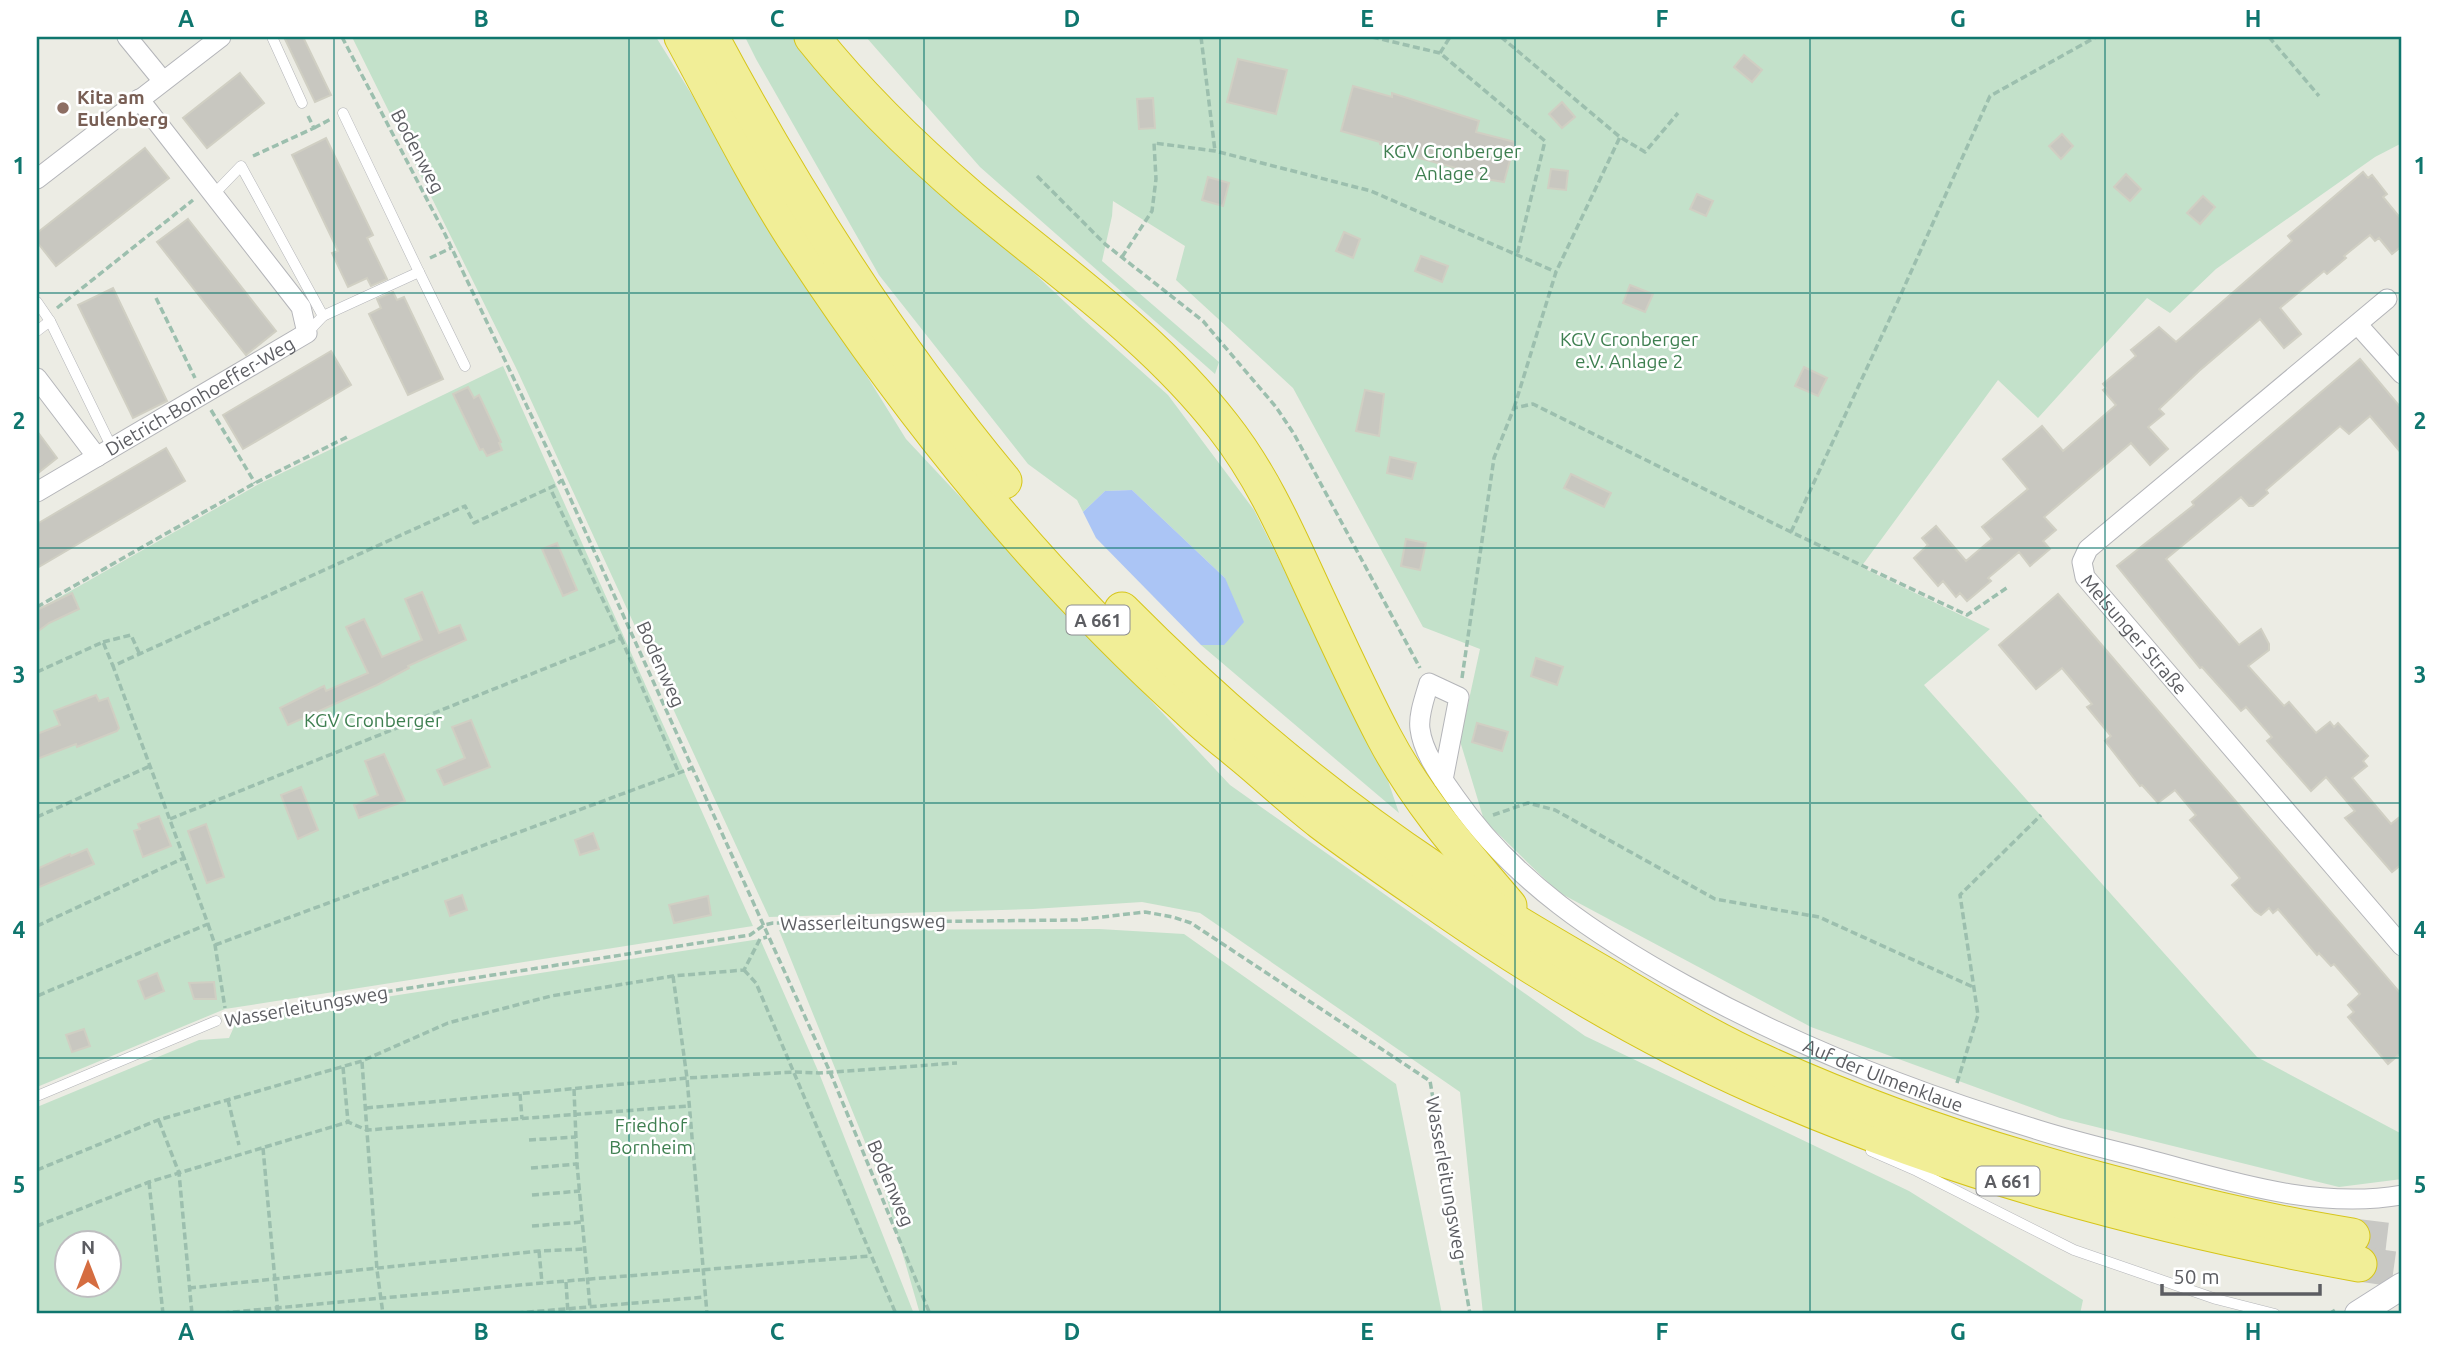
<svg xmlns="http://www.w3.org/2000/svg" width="2439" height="1351" font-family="Ubuntu,sans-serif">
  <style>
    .green { fill: #c3e1ca; fill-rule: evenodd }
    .water { fill: #abc5f5 }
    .building { fill: #c8c7c0; stroke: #d0cfc3; stroke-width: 2 }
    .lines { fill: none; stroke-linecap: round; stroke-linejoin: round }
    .motorway-tunnel { stroke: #c8c8c4; stroke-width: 35; stroke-dasharray: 35 18; stroke-linecap: butt }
    .service-casing { stroke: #b4b5b9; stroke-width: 11 }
    .minor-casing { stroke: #b4b5b9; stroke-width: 21 }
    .secondary-casing { stroke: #b5b6bc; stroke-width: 28 }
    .motorway-casing { stroke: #d6c51a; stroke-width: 37 }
    .path { stroke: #9cbfae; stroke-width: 3.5; stroke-dasharray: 7 3.5; stroke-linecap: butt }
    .service { stroke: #fff; stroke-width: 10 }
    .minor { stroke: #fff; stroke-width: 19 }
    .secondary { stroke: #fff; stroke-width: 26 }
    .motorway { stroke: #f1ee97; stroke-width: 35 }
    .grid { fill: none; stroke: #0f766e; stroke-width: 2; stroke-opacity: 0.55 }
    .education-dot { fill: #8d6e63; stroke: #fff; stroke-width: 2.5 }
    .labels { text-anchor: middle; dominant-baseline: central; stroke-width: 5; stroke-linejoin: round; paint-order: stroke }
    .shield { fill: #fff; stroke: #8d8e91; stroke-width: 2 }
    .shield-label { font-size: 18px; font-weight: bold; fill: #5c5d62 }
    .education-label { font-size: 19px; font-weight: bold; fill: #785e54; stroke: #fff; text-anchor: start }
    .street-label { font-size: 19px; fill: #5c5d62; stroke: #fff }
    .park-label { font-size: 19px; fill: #3e7f50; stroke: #fff }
    .neatline { fill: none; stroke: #0f766e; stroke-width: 2.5 }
    .grid-label { font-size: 23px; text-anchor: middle; font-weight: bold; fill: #0f766e }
  </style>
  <rect width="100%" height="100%" fill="#ecece4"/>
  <!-- green -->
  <g class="green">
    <path d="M352,37H656L906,439L1230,785L1585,1036L1909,1191L2083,1300L2080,1314H1483L1460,1092L1200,913L1142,902L1033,909L769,917L517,370Z"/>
    <path d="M745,37H802L887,135L1083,319L1168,395L1254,510L1383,766L1399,813L1201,645H1224L1225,578L1132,490L1105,491L1083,512L1077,500L1028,464L879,275L756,59Z"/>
    <path d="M866,37H2402V143L2375,157L2216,269L2170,313L2147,298L2038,418L1998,380L1861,567L1990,629L1924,685L2257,1057L2402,1134V1179L2339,1187L2060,1118L1811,1027L1558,892L1484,820L1460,741L1480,649L1423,627L1293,388L1176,280L1185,246L1113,201L1112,216L1102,261L1219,362L1215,374L980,167Z"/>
    <path d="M503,366L753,926L225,1009L37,1087V610L259,484Z"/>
    <path d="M1099,929L1184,934L1396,1084L1442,1314H920L884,1189L779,930Z"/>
    <path d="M760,939L819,1073L914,1314H37V1107L199,1040L229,1038L237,1020ZM66,1242H108V1284H66Z"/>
  </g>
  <!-- water -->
  <path class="water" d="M1132,490L1225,578L1244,622L1224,645H1201L1096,538L1083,512L1105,491Z"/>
  <!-- building -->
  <g class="building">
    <path d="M284,37H303L331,95L315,102Z"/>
    <path d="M1744,55L1762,70L1752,82L1734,67Z"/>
    <path d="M1238,59L1287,70L1276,114L1227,102Z"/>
    <path d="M240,73L264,103L207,148L183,118Z"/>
    <path d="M1353,86L1392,97V93L1479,121L1476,132L1515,142L1504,182L1455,174L1456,168L1412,156L1380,144V142L1341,131Z"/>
    <path d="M1153,98L1155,128L1139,129L1137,99Z"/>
    <path d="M1562,102L1575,117L1562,128L1549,114Z"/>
    <path d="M2062,134L2073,146L2061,159L2049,146Z"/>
    <path d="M326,138L373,235L367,238L387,279L371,286L367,278L348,287L332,253L338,251L292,155Z"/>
    <path d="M145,148L169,178L56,266L37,242V233Z"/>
    <path d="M1551,169L1568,171L1566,190L1548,188Z"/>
    <path d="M2363,172L2368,178L2372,175L2387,194L2383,197L2402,220V246L2392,254L2379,238L2375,241L2370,235L2344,256L2346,258L2327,274L2324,271L2280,308L2301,334L2284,348L2260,319L2199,371L2159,409L2164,414L2148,427L2168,449L2150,465L2131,443L2044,517L2056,530L2043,541L2050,549L2030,566L2019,552L1988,578L1991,581L1967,601L1960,593L1956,597L1943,581L1938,586L1914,558L1928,545L1922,538L1936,526L1966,561L1992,539L1982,527L2028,489L2003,459L2042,426L2063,451L2116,405L2103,390L2106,388L2103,384L2136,356L2131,350L2159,327L2176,342L2292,241L2288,236Z"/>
    <path d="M2126,174L2141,189L2130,201L2114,187Z"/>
    <path d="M1208,177L1229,183L1223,206L1202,200Z"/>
    <path d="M1697,194L1713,201L1706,216L1690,209Z"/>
    <path d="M2203,196L2215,207L2200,224L2187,213Z"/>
    <path d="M188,219L276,331L246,355L157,242Z"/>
    <path d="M1344,232L1360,239L1353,258L1336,251Z"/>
    <path d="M1421,256L1448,266L1442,282L1415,271Z"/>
    <path d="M1630,285L1653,294L1645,312L1623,303Z"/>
    <path d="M113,288L167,401L133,418L78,305Z"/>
    <path d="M393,292L397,300L404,297L443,379L408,395L369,314L381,308L377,299Z"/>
    <path d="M331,351L351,385L243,449L223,415Z"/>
    <path d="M2360,359L2402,409V454L2370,416L2349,434L2340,426L2266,490L2268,493L2253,506H2249L2241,497L2166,559L2239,645L2261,629L2269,644V650L2248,666L2284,706L2289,702L2316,733L2330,722L2334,727L2338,723L2368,756L2363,761L2367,766L2352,778L2391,824L2402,815V864L2392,872L2345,818L2355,811L2326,777L2311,791L2267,741L2272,737L2246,707L2241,711L2202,667L2200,668L2117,566L2194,505L2192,502Z"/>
    <path d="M1804,367L1827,378L1818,396L1795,386Z"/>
    <path d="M468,387L474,398L479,395L501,442L499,443L502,450L487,456L483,449L480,450L453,394Z"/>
    <path d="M1365,390L1384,394L1379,436L1356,431Z"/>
    <path d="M37,431L57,458L37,474Z"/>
    <path d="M166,448L185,481L37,568V524Z"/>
    <path d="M1390,457L1416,463L1412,479L1387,473Z"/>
    <path d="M1571,474L1611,493L1604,507L1564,488Z"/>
    <path d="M1406,539L1426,543L1420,570L1401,566Z"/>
    <path d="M557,543L577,590L563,596L542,549Z"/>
    <path d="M422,592L439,633L460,625L466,640L408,666L409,668L377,685L288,725L280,708L324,686L326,691L368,673L346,627L364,619L382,657L422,640L405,599Z"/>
    <path d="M72,593L79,609L49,623L37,632V610Z"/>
    <path d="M2058,594L2402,995V1052L2388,1064L2348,1017L2354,1012L2348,1005L2360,994L2334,964L2331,966L2319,953L2317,955L2278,909L2273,913L2269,908L2261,915L2255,911L2232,885L2240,878L2190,820L2196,815L2175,790L2158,803L2142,785L2140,786L2105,741L2111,736L2087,707L2092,704L2062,668L2036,689L1999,645Z"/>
    <path d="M1536,658L1563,667L1557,685L1531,676Z"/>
    <path d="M96,695L99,701L108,698L119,728L117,731L77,747L76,744L37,759V734L60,725L54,711Z"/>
    <path d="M471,720L490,767L444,785L437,770L465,758L452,727Z"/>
    <path d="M1477,723L1508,732L1502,751L1472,742Z"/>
    <path d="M384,754L405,801L359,818L354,805L378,795L365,761Z"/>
    <path d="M301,787L318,830L298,839L281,795Z"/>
    <path d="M159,816L171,846L143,857L134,831L140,829L138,824Z"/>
    <path d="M206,824L224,877L207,883L188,831Z"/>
    <path d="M593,833L599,849L580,855L575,840Z"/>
    <path d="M87,849L94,864L37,888V869L70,854L71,856Z"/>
    <path d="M462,895L467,910L450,916L445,901Z"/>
    <path d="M708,896L711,915L674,923L669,905Z"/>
    <path d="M157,973L164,991L145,999L138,981Z"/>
    <path d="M214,982L216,999H194L189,983Z"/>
    <path d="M84,1029L90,1046L72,1052L66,1035Z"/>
  </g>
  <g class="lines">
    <!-- motorway-tunnel -->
    <g class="motorway-tunnel">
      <path d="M2352,1236L2402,1242"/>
      <path d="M2359,1264L2402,1270"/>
    </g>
    <defs>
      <g id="service">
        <path d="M272,37L302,103"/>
        <path d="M214,194L241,166L323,316"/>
        <path d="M419,272L465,366"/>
        <path d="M37,302L50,321L112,448"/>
        <path d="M37,331L50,321"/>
        <path d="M307,333L323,316L419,272L343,113"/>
        <path d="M37,1096L216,1021"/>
        <path d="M1871,1151L1917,1171L2074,1250L2216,1299L2275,1314"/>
      </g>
      <g id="minor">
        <path d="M127,37L163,81"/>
        <path d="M37,179L221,37"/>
        <path id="s1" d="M2387,299L2088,549L2082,562L2085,577L2402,946"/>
        <path d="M2358,325L2402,374"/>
        <path d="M37,378L97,457"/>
        <path id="s2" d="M37,492L307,333L301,307L139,99"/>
        <path id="s3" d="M1443,780L1459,697L1429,683C1425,697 1418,715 1420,729C1423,753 1441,777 1455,797C1514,882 1598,937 1687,986C1796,1046 1913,1092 2032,1128C2069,1140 2108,1149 2146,1159C2230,1181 2315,1210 2402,1195"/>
      </g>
      <path id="secondary" d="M2358,1314L2402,1286"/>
      <g id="motorway">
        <path d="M682,37C718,103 752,172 793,236C905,408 1036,572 1189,710C1210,730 1233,747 1255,766C1277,785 1299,805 1321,822C1362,853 1404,881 1446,910C1544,977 1648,1039 1757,1087C1953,1173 2149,1226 2359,1264"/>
        <path d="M711,37C795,194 890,344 1004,481"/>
        <path d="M812,37C859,96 914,149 971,198C1058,271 1153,336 1223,426C1268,483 1294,550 1325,615C1344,656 1363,697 1384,737C1417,800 1463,852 1509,906"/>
        <path d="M1122,610C1216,705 1325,797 1436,871C1488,907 1543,939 1598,971C1653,1003 1707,1037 1765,1063C1876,1114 1993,1152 2111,1183C2190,1204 2270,1223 2352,1236"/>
      </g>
    </defs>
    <!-- service casing -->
    <use href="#service" class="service-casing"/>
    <!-- minor casing -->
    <use href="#minor" class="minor-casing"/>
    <!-- secondary casing -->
    <use href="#secondary" class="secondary-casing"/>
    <!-- motorway casing -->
    <use href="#motorway" class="motorway-casing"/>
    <!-- path -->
    <g class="path">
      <path d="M342,37L444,232L562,480L830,1072L930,1314"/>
      <path d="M1201,37L1215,151"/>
      <path d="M1372,37L1440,53L1545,141L1517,255"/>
      <path d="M1501,37L1620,137L1645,152L1678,113"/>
      <path d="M2269,37L2319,96"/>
      <path d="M1440,53L1450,37"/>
      <path d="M314,128L331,119"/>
      <path d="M253,156L314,128L308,116"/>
      <path d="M1037,176L1105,244L1203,321L1276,407L1294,434L1420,668"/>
      <path d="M1122,257L1152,211L1156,179L1154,143L1215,151L1371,191L1556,272"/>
      <path d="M430,258L451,248"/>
      <path d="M156,298L195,378"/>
      <path d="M57,308L193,200"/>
      <path d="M1514,408L1556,272L1620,137"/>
      <path d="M211,410L255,483"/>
      <path d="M1791,532L1897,303L1990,96L2096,37"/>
      <path d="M37,607L255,483L347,437"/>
      <path d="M621,638L679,773"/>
      <path d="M103,642L131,635L140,655"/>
      <path d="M37,672L103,642L113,666"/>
      <path d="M1462,678L1494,458L1514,408L1533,404L1791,532L1967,615L2008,587"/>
      <path d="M1493,815L1528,803L1555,810L1715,899L1819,917L1973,987"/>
      <path d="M37,817L150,766"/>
      <path d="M170,819L621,638L550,488"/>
      <path d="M184,858L113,666L465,506L474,523L556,485L562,480"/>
      <path d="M208,924L215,945L225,1008"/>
      <path d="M37,926L184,858L208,924L37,996"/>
      <path d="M215,945L692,768"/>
      <path d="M744,970L756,983L896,1314"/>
      <path d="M673,976L687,1078L707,1314"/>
      <path d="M230,1016L750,935L764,925L773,923L1077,920L1145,912L1173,917L1191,923L1430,1081L1470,1314"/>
      <path d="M362,1062L377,1270L383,1314"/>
      <path d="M343,1067L348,1122"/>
      <path d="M1957,1083L1978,1015L1960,895L2041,815"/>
      <path d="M574,1089L577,1164L590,1307"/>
      <path d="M520,1094L522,1119"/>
      <path d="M228,1100L239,1145"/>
      <path d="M366,1108L687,1078L795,1072L819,1073L957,1063"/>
      <path d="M159,1121L179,1173L192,1314"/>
      <path d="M529,1140L576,1137"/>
      <path d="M263,1148L278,1314"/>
      <path d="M531,1168L577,1164"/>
      <path d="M37,1170L158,1120L362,1061L448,1023L551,996L673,976L744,970L760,939L767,937"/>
      <path d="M149,1182L163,1314"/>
      <path d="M532,1195L580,1191"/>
      <path d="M37,1226L149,1182L348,1122L367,1130L689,1106"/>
      <path d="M532,1226L582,1222"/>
      <path d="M539,1251L542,1283"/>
      <path d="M566,1282L568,1314"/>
      <path d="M189,1288L539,1251L585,1249"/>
      <path d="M212,1314L542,1283L870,1256"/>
      <path d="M506,1314L705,1297"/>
      <path d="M2329,1314L2337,1309"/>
    </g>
    <!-- service -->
    <use href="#service" class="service"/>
    <!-- minor -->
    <use href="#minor" class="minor"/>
    <!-- secondary -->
    <use href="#secondary" class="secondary"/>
    <!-- motorway -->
    <use href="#motorway" class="motorway"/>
  </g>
  <!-- grid -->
  <path class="grid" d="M334,37V1314M629,37V1314M924,37V1314M1220,37V1314M1515,37V1314M1810,37V1314M2105,37V1314M37,293H2402M37,548H2402M37,803H2402M37,1058H2402"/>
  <!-- markers -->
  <circle class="education-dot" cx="63" cy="108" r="7"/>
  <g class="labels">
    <!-- shield labels -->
    <g class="shield">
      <rect x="1066.5" y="605.5" width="63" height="29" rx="5"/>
      <rect x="1976.5" y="1166.5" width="63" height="29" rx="5"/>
    </g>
    <g class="shield-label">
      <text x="1098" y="620">A 661</text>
      <text x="2008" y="1181">A 661</text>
    </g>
    <!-- education labels -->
    <g class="education-label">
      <text x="77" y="97">Kita am<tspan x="77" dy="22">Eulenberg</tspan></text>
    </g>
    <!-- street labels -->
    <g class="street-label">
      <text transform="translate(418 151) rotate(62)">Bodenweg</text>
      <text stroke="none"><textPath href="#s2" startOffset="189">Dietrich-Bonhoeffer-Weg</textPath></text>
      <text stroke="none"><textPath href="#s1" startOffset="495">Melsunger Straße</textPath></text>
      <text transform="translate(661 664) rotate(66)">Bodenweg</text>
      <text transform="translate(863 922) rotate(-1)">Wasserleitungsweg</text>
      <text transform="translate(306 1006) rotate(-10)">Wasserleitungsweg</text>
      <text stroke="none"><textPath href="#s3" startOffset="760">Auf der Ulmenklaue</textPath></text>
      <text transform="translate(1447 1178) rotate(80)">Wasserleitungsweg</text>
      <text transform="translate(891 1183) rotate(67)">Bodenweg</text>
    </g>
    <!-- park labels -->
    <g class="park-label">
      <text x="1452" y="151">KGV Cronberger<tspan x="1452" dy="22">Anlage 2</tspan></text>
      <text x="1629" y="339">KGV Cronberger<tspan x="1629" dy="22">e.V. Anlage 2</tspan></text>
      <text x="373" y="720">KGV Cronberger</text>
      <text x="651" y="1125">Friedhof<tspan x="651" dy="22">Bornheim</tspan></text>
    </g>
  </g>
  <!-- border -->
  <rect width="2439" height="1351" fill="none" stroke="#ffffff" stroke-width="77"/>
  <!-- north arrow -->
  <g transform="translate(88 1264)"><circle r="33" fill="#ffffff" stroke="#bebec0" stroke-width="2"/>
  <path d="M0-5L12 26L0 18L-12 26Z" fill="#d56d41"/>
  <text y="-10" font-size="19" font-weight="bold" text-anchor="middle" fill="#5c5d62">N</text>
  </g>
  <!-- scale -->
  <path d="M2162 1284v10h158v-10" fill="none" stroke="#5c5d62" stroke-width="3.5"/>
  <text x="2173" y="1284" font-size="21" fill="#5c5d62" stroke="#ffffff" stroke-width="5" paint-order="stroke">50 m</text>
  <rect x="38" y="38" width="2362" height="1274" class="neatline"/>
  <g class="grid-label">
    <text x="186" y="27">A</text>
    <text x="481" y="27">B</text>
    <text x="777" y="27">C</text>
    <text x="1072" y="27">D</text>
    <text x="1367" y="27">E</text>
    <text x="1662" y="27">F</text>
    <text x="1958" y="27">G</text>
    <text x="2253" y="27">H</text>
    <text x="19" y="174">1</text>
    <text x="2420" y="174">1</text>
    <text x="19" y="429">2</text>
    <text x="2420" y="429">2</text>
    <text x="19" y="683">3</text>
    <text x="2420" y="683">3</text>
    <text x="19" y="938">4</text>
    <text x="2420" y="938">4</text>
    <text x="19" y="1193">5</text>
    <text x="2420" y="1193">5</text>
    <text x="186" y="1340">A</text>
    <text x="481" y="1340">B</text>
    <text x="777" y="1340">C</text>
    <text x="1072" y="1340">D</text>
    <text x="1367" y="1340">E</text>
    <text x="1662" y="1340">F</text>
    <text x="1958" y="1340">G</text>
    <text x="2253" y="1340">H</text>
  </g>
</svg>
